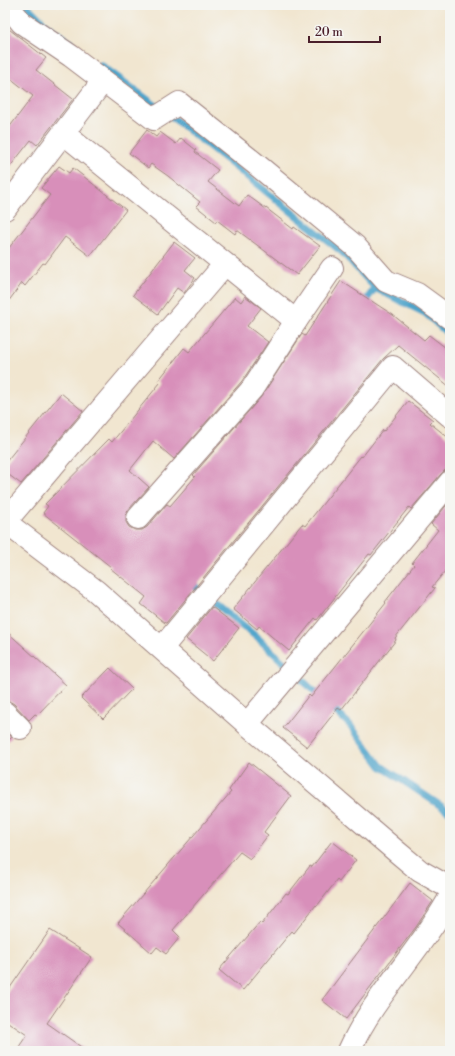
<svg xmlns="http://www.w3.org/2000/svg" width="455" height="1056" font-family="'Libre Bodoni',serif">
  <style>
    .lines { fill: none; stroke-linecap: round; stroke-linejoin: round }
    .stream { stroke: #4fa4cb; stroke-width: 7 }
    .building { fill: #d88fba }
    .minor-casing { stroke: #9e827e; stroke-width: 24 }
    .minor { stroke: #fff; stroke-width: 22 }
  </style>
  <rect width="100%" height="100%" fill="#f6f6f2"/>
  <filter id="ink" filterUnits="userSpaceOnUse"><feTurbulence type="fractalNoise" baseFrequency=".025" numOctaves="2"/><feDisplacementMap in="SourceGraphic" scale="8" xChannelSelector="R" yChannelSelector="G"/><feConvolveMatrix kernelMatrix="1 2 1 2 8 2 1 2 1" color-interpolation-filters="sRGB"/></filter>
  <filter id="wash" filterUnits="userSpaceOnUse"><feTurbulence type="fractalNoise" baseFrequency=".012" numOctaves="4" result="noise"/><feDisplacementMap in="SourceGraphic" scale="16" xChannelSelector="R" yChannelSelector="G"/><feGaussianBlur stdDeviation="0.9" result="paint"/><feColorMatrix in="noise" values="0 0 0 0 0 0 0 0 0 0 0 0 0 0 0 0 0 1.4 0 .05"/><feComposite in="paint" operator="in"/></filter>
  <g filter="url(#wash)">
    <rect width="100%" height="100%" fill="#f1e6d0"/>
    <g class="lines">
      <!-- stream -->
      <g class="stream">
        <path d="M26,5L46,25L72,44"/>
        <path d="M101,65L181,124L342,252L375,288L425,313L450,336"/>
        <path d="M362,306L375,288"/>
        <path d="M190,582L260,640L321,698"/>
        <path d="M329,705L350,725L381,766L450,812"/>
      </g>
    </g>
    <g id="blocks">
      <!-- building -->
      <g class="building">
        <path d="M5,26L46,58L36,70L73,99L37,145L31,140L5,173V133L33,96L5,74Z"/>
        <path d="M147,130L156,137L160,132L176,144L181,138L196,150L195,152L218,170L208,182L239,206L247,195L266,209V208L293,229L294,227L320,246L297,275L237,230L235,234L217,220L216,222L196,206L200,202L168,176L151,164L148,168L129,153Z"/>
        <path d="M59,166L69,173L73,168L126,210L90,256L65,237L45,264L43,263L25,286L22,283L5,306V253L50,195L41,188Z"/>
        <path d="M174,242L195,258L185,270L195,278L184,293L177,288L158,314L133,295Z"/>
        <path d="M341,281L393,315L424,340L429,335L450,351V387L398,345L383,359L166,623H165L141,604L146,597L110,568L111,567L43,513L48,506L45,504L109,439L112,442L160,383L158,381L184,348L189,352L235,297L241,302L245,296L261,308L247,326L268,342L242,381L174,459L153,441L130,470L149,487L128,510L126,516V522L129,527L135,530H142L147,527L167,504L170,506L195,477L193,475L261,397L302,334L305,336Z"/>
        <path d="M61,393L83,411L21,484L5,472V463Z"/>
        <path d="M408,401L433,420L430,423L450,439V470H445L441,474L411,509L409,507L371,555L369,554L317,620L315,618L289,651L259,626L257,629L233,609L302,524L305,526L361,456L362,457L383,430L384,431Z"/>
        <path d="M450,501V565L432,587L435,588L395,638L396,640L341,710L338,708L307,747L283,728L309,695L311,697L386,603L385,602L414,565L412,563L438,530L431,524Z"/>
        <path d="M212,607L239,628L213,661L186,639Z"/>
        <path d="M5,630L66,685L37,715L35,714L29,720L14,704L9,701H5Z"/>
        <path d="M110,668L132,689L103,719L81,698Z"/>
        <path d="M5,731L12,737L5,744Z"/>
        <path d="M249,762L291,796L264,832L268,835L250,859L240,852L173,930L180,937L166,954L157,947L152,953L118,923L231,792L229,790Z"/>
        <path d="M332,841L356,860L339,882L337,880L317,906L316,905L294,933L292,931L243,990L219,970L260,922L262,924L286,893L288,894L310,866L312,867Z"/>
        <path d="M410,883L433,901L416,927L346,1019L322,1000Z"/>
        <path d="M50,930L92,957L47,1023L87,1051H16L27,1035L5,1020V995Z"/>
      </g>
    </g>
  </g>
  <g filter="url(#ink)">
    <use href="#blocks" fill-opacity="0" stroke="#9e827e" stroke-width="1"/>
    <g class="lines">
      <defs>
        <g id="minor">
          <path d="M7,5L22,23L71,56L154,119L179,103L257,165L355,246L386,281L417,294L450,318"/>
          <path d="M63,133L296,321"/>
          <path d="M5,209L103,81"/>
          <path d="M138,518L252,389L296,321L332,268"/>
          <path d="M5,522L96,591L247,724L396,851L420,871L450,888"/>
          <path d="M5,522L225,264"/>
          <path d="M162,648L393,367L450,416"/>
          <path d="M5,713L20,728"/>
          <path d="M247,724L450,482"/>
          <path d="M349,1051C374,995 421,951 450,897"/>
        </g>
      </defs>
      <!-- minor casing -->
      <use href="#minor" class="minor-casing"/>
      <!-- minor -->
      <use href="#minor" class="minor"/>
    </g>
  </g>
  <!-- margin -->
  <rect width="455" height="1056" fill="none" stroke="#f6f6f2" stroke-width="20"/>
  <!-- scale -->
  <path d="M309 36v6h71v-6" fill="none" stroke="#4a1f2b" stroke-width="2"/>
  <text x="315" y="36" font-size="12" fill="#4a1f2b" stroke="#f6f6f2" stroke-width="3" paint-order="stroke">20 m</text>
</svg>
